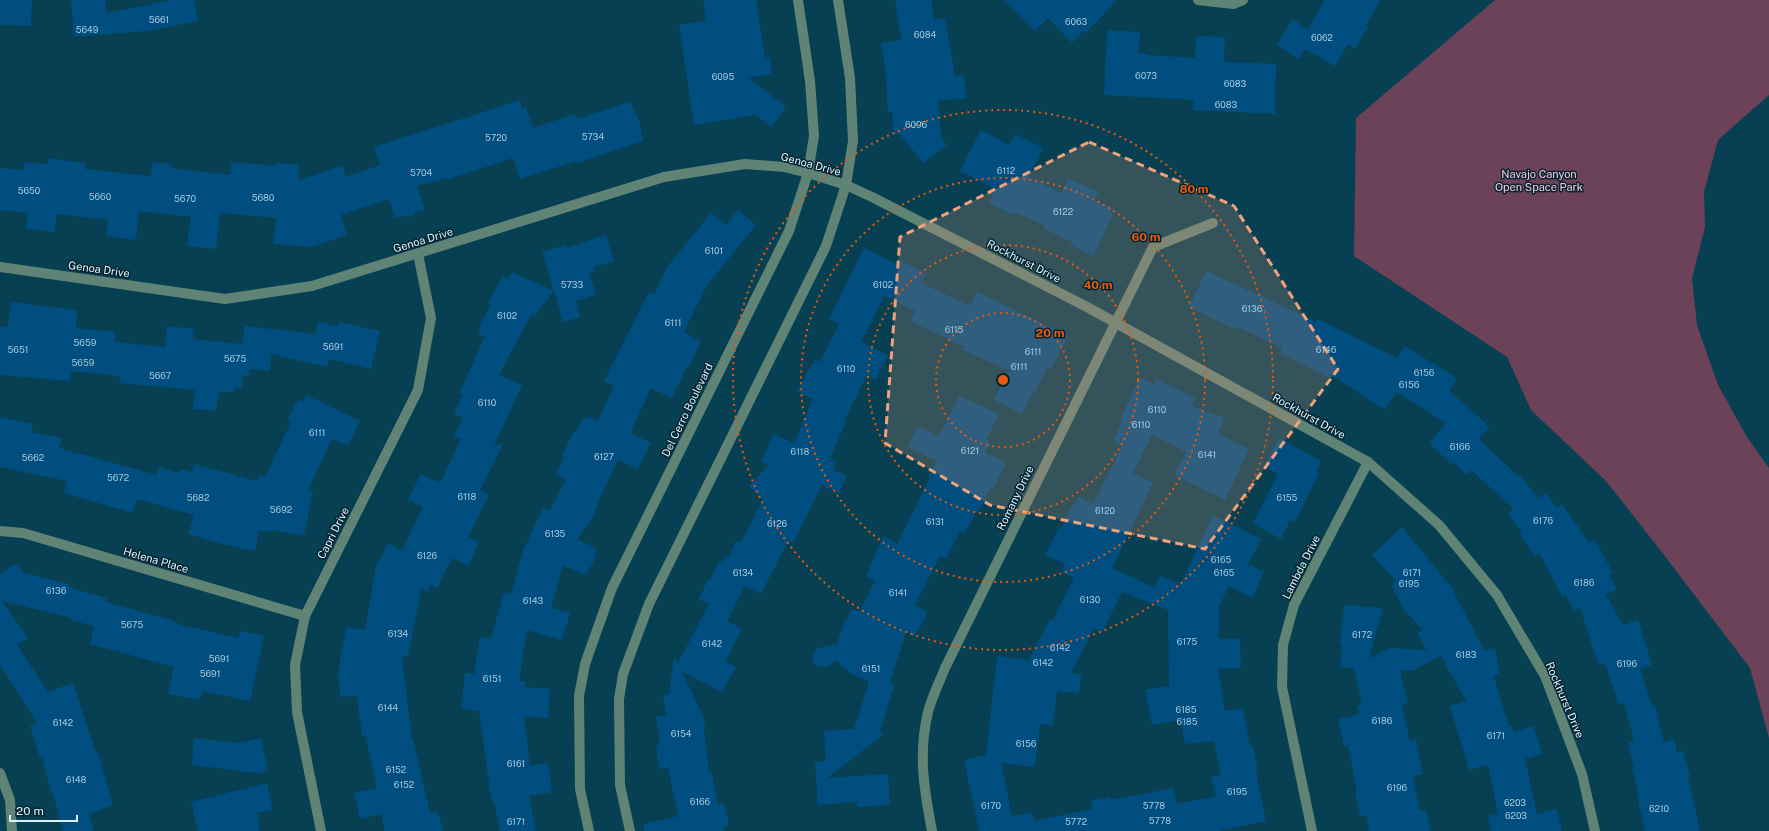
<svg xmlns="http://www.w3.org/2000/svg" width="1769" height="831" font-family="'Public Sans',sans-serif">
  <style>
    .green { fill: #6c4259 }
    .building { fill: #004e7f; fill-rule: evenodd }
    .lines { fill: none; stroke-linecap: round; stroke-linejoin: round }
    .minor { stroke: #5f8374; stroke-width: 10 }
    .marked { fill: #f1a17c; fill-opacity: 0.2; stroke: #f1a17c; stroke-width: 3; stroke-dasharray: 8 5; stroke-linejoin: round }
    .ring { fill: none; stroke: #e8590c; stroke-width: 2; stroke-dasharray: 2 4 }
    .labels { text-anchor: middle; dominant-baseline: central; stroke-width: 3; stroke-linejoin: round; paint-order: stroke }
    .number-label { font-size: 9px; fill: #a3cade }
    .street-label { font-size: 11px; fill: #d9f3fe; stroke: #052430 }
    .park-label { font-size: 11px; fill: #fbc8e3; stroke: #052430 }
    .centre { fill: #e8590c; stroke: #052430; stroke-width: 2 }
    .ring-label { font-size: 12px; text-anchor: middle; font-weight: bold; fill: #e8590c; stroke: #052430; stroke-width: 3; stroke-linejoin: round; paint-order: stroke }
  </style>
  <rect width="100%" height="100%" fill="#064052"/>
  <!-- green -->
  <path class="green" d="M1495,0H1769V95L1718,140L1704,192L1705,227L1692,278L1697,325L1718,385L1747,437L1769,468V738L1750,668L1661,551L1606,481L1531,410L1507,357L1354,256L1356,118Z"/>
  <!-- building -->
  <g class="building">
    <path d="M0,0H32L31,26L0,25Z"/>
    <path d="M71,0H105L107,13L172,0H194L198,21L147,31L74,37Z"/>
    <path d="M703,0H756L765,58L770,57L772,74L748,78L786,106L772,127L756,115L694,125L679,25L706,21Z"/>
    <path d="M895,0H931L934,19L945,18L955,76L964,75L966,98L938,101L941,137L947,145L924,163L899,134L894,135L892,112L888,113L886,82H887L881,43L901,40Z"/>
    <path d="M1004,0H1117L1086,33L1083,31L1072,43L1048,18L1035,31Z"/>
    <path d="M1325,0H1380L1366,25L1368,27L1355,49L1348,44L1335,66L1305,49L1299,59L1277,45L1292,19L1308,29Z"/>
    <path d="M1107,30L1140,32L1138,53L1148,54L1147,55L1195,58L1196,36L1225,37L1224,62L1276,64L1275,114L1193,110L1194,100L1104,95Z"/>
    <path d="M520,100L522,108L526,107L533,128L575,114L577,119L630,102L639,120L643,141L577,163L576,161L520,179L513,158L449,179L447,178L417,186L425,210L415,212L411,217L404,216L395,218L389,199L341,215L347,235L311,247L273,244L276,218L220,213L216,249L187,246L191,217L139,211L136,240L106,236L108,220L56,214L55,232L26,229L28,213L0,210V168L24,170V162L48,164V158L85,163V169L151,176L152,162L172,164L171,168L230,175L231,162L277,166V163L298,165L299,180L342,166L346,177L380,165L374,147Z"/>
    <path d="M981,130L1009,145L1015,134L1043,148L1029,177L1061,193L1068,178L1098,192L1095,200L1112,208L1110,212L1113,214L1093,256L1071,245L1072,242L1044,229L1045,226L1015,212L1014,215L989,203L996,189L960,171Z"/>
    <path d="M738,210L756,225L707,285L684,332L701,341L689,367L687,366L672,398L651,388L630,433L651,443L638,469L618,460L598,502L594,516L577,539L597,549L593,563L585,575L563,565L551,608L570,613L562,640L527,630L519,681L526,682L525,687L550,689L548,718L524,716L530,766L548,763L552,792L529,796L536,831H500L494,801H492L488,783H489L479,711L461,708L465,673L474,674L480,637L491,639L504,592L511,594L523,551L543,508L550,511L566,479L556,475L564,457L562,456L574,431L576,432L583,418L587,419L588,416L598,421L614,386L604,381L649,292L654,294L667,267L711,213L726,225Z"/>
    <path d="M606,235L614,261L594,267L595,271L589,273L596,295L576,301L580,317L563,322L554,291L534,317L531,315L499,375L522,385L494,446L503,444L480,490L489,495L468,537L479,542L468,566L452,558L437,588L431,585L427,592L421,589L408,657L402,656L412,740L413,739L430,813L438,812L443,831H385L381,814L360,819L354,793L377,788L365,735L362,736L357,696L340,697L338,674L346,627L365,630L376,566L388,543L402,550L423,507L408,500L421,474L440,483L461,439L454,436L463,418L454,414L463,395L459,394L485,336H479L480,325L491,305L488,303L503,276L508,279L512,272L554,291L542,252L565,245L566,248Z"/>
    <path d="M864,248L899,265L901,261L926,273L921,283L970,306L977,292L1068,336L1051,370L1047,368L1035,393L1033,392L1022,414L994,400L1009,371L963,350L965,347L910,321L915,311L884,296L861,342L888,355L876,380L867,375L844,421L846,422L830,458L836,461L833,470L847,476L839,493L822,485L793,543L788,541L761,594L745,586L727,621L742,629L725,662L736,667L722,692L682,672L705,720L704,729L709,773H712L718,804L724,803L729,825L723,827L724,831H644V824L678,816L668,768L659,769L656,745L660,744L656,716H666L663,695L669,694L674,656L678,663L709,604L699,599L708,579L710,580L719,562L722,563L725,556L728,558L736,541L741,543L763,500L749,486L769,465L761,462L773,434L794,443L813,399L797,391L815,359L820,362L839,324L829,319Z"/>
    <path d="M1206,271L1249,291V290L1316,322L1318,319L1397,358L1405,346L1457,378L1449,391L1490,427L1479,439L1519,477L1521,476L1538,498L1546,493L1557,508L1562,504L1589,543L1595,540L1613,573L1609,575L1617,589L1606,595L1623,625L1638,620L1652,665L1640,669L1652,706H1655L1664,742L1674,739L1677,752L1683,751L1690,776H1688L1700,831H1645L1637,796H1639L1632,768H1634L1628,743L1634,741L1624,703L1619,705L1605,664L1602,665L1601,663L1598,664L1580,608L1574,611L1565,594L1562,596L1539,553L1535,556L1520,535L1522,533L1508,514L1514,509L1471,470L1467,475L1454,463L1452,465L1429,443L1446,423L1396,392L1385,410L1331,375L1330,378L1280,353L1283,348L1237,327L1236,330L1189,307Z"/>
    <path d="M11,302L77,310L76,328L115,332V342L165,347L167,326L194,329L193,339L242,344L245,326L300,332L315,335L318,322L338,326L339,322L380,331L371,369L329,359L327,367L271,354L270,371L250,369L249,376L243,375L242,388L235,387L234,393L219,391L216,411L193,409L195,390L119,383L120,376L71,371L70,381L0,375V326L8,327Z"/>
    <path d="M1140,378L1154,384L1156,379L1195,398L1191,406L1224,418L1218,434L1249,449L1225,500L1174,475L1186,452L1152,435L1133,473L1153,483L1112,568L1155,588L1160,576L1181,584L1213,515L1261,539L1248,564L1264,572L1252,598L1229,586L1219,606V639H1240L1241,668L1218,669L1225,711L1243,708L1250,746L1253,745L1258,772H1256L1266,821L1219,831H979L964,760L986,755L997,656L1029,660L1050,619L1053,620L1074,578L1062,572L1065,564L1045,555L1059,528L1061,529L1073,504L1074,505L1078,497L1093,504L1122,446L1113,441L1122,422L1119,421ZM1122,592L1168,610L1169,686L1145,690L1152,725L1181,720L1185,744L1214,741L1221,775L1211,776L1216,796L1177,804L1173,788L1111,800L1110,797L1091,801L1093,809L1034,821L1032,812L1012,816L1001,763L1035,767L1040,724L1053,726L1057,691L1079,693L1081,674L1071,673L1094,628L1102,632Z"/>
    <path d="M306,395L360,421L348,446L332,439L308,490L313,491L304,536L272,530L271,532L259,530L255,551L226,545L188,534L194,515L137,499L133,513L64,493L67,481L0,467V417L33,424L31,432L62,438L59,448L157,475L159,467L179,473L180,469L192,472L194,464L257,481L260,475L265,477L291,422L287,420L298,399L304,402Z"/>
    <path d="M959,396L999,414L986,440L990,442L985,452L1006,463L993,489L991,488L978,513L976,512L965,533L960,531L946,559L940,556L915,605L928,612L915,636L906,632L890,682L895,684L880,731L883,735L827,778L888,774L890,805L857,807V802L818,805L815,762L826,761L824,731L854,729L869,683L867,682L868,680L853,675L835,660L828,667L817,666L813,663L812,658L814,652L818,648L837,644L845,620H847L851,609L859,612L875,581L866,577L883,536L897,544L930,478L928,477L936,461L908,447L918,426L939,436Z"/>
    <path d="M1279,438L1321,461L1316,472L1319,473L1295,522L1290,520L1281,539L1253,524L1278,474L1264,467Z"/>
    <path d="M1402,527L1454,590L1453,591L1484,650L1495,648L1500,674L1493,675L1509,727L1512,726L1514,732L1534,726L1542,754L1525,759L1537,814L1557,809L1562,831H1491L1488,816L1498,814L1488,765L1469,770L1450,706L1466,701L1441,656L1412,671L1400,670L1408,704L1402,705L1410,741L1416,739L1423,774L1413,776L1420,811L1426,810L1431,831H1369L1366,815L1360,817L1355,792H1357L1348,745L1344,746L1338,719L1359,714L1357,706L1362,705L1354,668L1340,667L1342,645H1340L1342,619L1345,605L1383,608L1369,659L1389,648L1427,650L1417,633L1423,630L1404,610L1392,586L1396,581L1372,555Z"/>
    <path d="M15,564L16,566L18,565L24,573L69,584V587L74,589L107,598L106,602L178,622L177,624L238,638L240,631L264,636L250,701L202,691L200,700L168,694L174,667L90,644L94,626L71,620L72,618L2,601L28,638L17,645L48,692L73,683L96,753L98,752L113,805L89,814L94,831H63L53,793H51L42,758H40L30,726L37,723L0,665V574Z"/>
    <path d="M194,738L240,743L261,738L268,770H264L265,774L192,765Z"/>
    <path d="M267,783L273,810L257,813L260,831H198L191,802Z"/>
  </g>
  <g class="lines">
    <!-- minor -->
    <g class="minor">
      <path d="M1198,0L1233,4L1243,0"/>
      <path d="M0,267L225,299L312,286L664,177L745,164L784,167L808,173L846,185L872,197L1087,307L1368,462L1439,525L1497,595L1545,676L1582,774L1595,831"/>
      <path d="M0,531L23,533L305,616"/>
      <path d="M0,773L10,800L12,831"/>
      <path d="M321,831L297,712L295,665L305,616L418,390L431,318L418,254"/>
      <path d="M589,831L580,789L579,696L585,664L612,588L789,231L808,173L814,136L810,81L798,0"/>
      <path d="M630,831L620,785L619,699L623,674L649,604L826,246L846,185L853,141L850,78L838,0"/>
      <path d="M932,831C924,789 918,754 928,712C932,697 939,683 945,668L1153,247L1213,223"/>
      <path d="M1312,831L1282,687L1283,645L1294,605L1368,462"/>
    </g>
  </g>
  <!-- marked area -->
  <path class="marked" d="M1089,142L1234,206L1338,369L1205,549L990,505L885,443L900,237Z"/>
  <!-- distance rings -->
  <g class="ring">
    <circle cx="1003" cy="380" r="67"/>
    <circle cx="1003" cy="380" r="135"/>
    <circle cx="1003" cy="380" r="202"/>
    <circle cx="1003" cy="380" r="270"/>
  </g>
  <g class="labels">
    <!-- number labels -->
    <g class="number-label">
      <text x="159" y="19">5661</text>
      <text x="1076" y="21">6063</text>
      <text x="87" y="29">5649</text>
      <text x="925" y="34">6084</text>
      <text x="1322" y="37">6062</text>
      <text x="1146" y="75">6073</text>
      <text x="723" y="76">6095</text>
      <text x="1235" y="83">6083</text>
      <text x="1226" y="104">6083</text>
      <text x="916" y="124">6096</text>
      <text x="593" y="136">5734</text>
      <text x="496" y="137">5720</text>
      <text x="1006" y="170">6112</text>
      <text x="421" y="172">5704</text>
      <text x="29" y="190">5650</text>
      <text x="100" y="196">5660</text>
      <text x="263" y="197">5680</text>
      <text x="185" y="198">5670</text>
      <text x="1063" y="211">6122</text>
      <text x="714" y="250">6101</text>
      <text x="572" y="284">5733</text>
      <text x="883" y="284">6102</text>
      <text x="1252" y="308">6136</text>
      <text x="507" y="315">6102</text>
      <text x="673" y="322">6111</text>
      <text x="954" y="329">6115</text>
      <text x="85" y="342">5659</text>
      <text x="333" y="346">5691</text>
      <text x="18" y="349">5651</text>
      <text x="1326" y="349">6146</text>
      <text x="1033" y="351">6111</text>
      <text x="235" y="358">5675</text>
      <text x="83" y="362">5659</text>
      <text x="1019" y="366">6111</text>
      <text x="846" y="368">6110</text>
      <text x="1424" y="372">6156</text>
      <text x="160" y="375">5667</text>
      <text x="1409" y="384">6156</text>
      <text x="487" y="402">6110</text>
      <text x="1157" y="409">6110</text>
      <text x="1141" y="424">6110</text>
      <text x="317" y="432">6111</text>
      <text x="1460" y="446">6166</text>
      <text x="970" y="450">6121</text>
      <text x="800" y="451">6118</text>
      <text x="1207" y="454">6141</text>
      <text x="604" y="456">6127</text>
      <text x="33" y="457">5662</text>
      <text x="118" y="477">5672</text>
      <text x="467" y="496">6118</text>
      <text x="198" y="497">5682</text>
      <text x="1287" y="497">6155</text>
      <text x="281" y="509">5692</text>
      <text x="1105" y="510">6120</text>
      <text x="1543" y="520">6176</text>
      <text x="935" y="521">6131</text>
      <text x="777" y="523">6126</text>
      <text x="555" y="533">6135</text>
      <text x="427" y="555">6126</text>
      <text x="1221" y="559">6165</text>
      <text x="743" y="572">6134</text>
      <text x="1224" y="572">6165</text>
      <text x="1412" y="572">6171</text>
      <text x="1584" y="582">6186</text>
      <text x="1409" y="583">6195</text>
      <text x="56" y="590">6136</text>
      <text x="898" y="592">6141</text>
      <text x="1090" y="599">6130</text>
      <text x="533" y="600">6143</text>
      <text x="132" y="624">5675</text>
      <text x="398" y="633">6134</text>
      <text x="1362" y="634">6172</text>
      <text x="1187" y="641">6175</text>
      <text x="712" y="643">6142</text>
      <text x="1060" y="647">6142</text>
      <text x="1466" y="654">6183</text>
      <text x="219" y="658">5691</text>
      <text x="1043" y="662">6142</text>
      <text x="1627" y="663">6196</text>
      <text x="871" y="668">6151</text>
      <text x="210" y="673">5691</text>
      <text x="492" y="678">6151</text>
      <text x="388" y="707">6144</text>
      <text x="1186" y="709">6185</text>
      <text x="1382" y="720">6186</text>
      <text x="1187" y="721">6185</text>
      <text x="63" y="722">6142</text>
      <text x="681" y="733">6154</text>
      <text x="1496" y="735">6171</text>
      <text x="1026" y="743">6156</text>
      <text x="516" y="763">6161</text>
      <text x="396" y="769">6152</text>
      <text x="76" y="779">6148</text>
      <text x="404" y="784">6152</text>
      <text x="1397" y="787">6196</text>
      <text x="1237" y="791">6195</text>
      <text x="700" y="801">6166</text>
      <text x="1515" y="802">6203</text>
      <text x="991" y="805">6170</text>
      <text x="1154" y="805">5778</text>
      <text x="1659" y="808">6210</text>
      <text x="1516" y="815">6203</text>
      <text x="1160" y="820">5778</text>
      <text x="516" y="821">6171</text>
      <text x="1076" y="821">5772</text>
    </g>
    <!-- street labels -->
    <g class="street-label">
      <text transform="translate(811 164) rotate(15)">Genoa Drive</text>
      <text transform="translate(423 240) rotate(-17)">Genoa Drive</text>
      <text transform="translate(1024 261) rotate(27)">Rockhurst Drive</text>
      <text transform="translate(99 269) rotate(8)">Genoa Drive</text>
      <text transform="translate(687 410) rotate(-64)">Del Cerro Boulevard</text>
      <text transform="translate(1309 416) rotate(29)">Rockhurst Drive</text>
      <text transform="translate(1015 498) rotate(-64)">Romany Drive</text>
      <text transform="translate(333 533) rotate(-63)">Capri Drive</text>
      <text transform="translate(156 560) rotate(16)">Helena Place</text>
      <text transform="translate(1301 567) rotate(-63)">Lambda Drive</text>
      <text transform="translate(1565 700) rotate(67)">Rockhurst Drive</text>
    </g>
    <!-- park labels -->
    <g class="park-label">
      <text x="1539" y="174">Navajo Canyon<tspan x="1539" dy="13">Open Space Park</tspan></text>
    </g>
  </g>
  <circle cx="1003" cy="380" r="6" class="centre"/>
  <g class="ring-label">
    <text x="1194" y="193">80 m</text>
    <text x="1146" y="241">60 m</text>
    <text x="1098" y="289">40 m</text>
    <text x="1050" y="337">20 m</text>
  </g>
  <!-- scale -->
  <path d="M10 815v6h67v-6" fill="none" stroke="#d9f3fe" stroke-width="2"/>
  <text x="16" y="815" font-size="12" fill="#d9f3fe" stroke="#052430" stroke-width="3" paint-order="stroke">20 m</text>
</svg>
